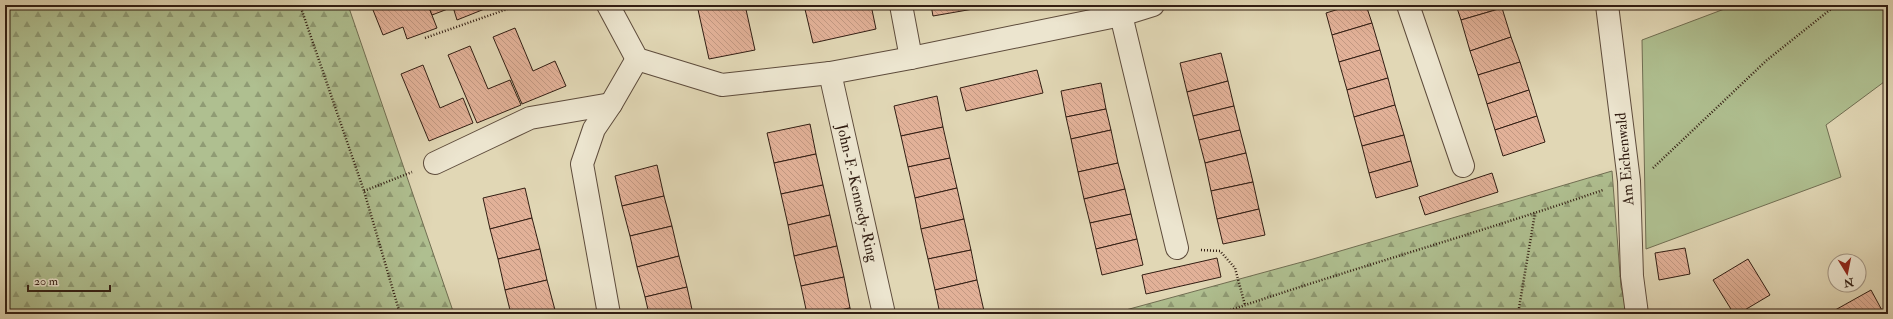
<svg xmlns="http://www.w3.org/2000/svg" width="1893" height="319" font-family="'IM FELL Double Pica',serif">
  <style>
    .grass { fill: #afbf90; stroke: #706e52 }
    .forest { fill: url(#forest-firs); stroke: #706e52 }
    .building { fill: url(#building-back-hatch); stroke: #321e13 }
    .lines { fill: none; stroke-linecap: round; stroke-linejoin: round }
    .street-casing { stroke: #5e4c3c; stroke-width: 24 }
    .path { stroke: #321e13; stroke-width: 2.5; stroke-dasharray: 1 2; stroke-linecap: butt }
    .street { stroke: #ece5cf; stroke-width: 22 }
    .labels { text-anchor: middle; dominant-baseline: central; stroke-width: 3; stroke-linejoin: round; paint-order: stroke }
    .street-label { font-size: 15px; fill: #321e13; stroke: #ece5cf }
  </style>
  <defs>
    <pattern id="forest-firs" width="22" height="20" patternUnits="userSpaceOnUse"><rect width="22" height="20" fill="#afbf90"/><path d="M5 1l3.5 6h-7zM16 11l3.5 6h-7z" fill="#8f9b74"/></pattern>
    <pattern id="building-back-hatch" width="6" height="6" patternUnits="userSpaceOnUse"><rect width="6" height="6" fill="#e2b198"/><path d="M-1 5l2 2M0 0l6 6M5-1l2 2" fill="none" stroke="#c29882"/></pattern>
  </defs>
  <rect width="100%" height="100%" fill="#e1d7b5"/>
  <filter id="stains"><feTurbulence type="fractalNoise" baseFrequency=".005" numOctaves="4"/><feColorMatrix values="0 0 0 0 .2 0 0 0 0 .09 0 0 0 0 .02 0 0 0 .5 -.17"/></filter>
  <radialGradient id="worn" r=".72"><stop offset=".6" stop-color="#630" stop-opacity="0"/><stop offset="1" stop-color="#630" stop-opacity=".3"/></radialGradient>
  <!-- grass -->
  <path class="grass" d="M1735,5H1888V79L1826,125L1841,177L1646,249L1642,40Z"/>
  <!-- forest -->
  <g class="forest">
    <path d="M5,5H348L454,314H5Z"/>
    <path d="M1612,171L1621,287L1629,314H1111L1313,259Z"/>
  </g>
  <!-- building -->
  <g class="building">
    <path d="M371,5H428L437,28L407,39L403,27L383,35Z"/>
    <path d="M428,5H486L487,8L457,20L453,7L432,15Z"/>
    <path d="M636,5H661L637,7Z"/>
    <path d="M697,5H745L755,50L709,59Z"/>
    <path d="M804,5H871L876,29L813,43Z"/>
    <path d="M931,5H978L979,8L933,16Z"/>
    <path d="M1352,5H1366L1372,23L1332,35L1326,13Z"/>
    <path d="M1456,5H1501L1502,8L1461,20Z"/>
    <path d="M1502,8L1511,37L1470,51L1461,20Z"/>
    <path d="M1372,23L1380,50L1339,62L1332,35Z"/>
    <path d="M515,28L533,71L555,61L566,86L522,104L493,37Z"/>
    <path d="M1511,37L1520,62L1478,75L1470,51Z"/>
    <path d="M470,46L488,89L510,80L521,105L477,123L448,55Z"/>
    <path d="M1380,50L1388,78L1347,90L1339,62Z"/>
    <path d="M1221,53L1228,81L1187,92L1180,63Z"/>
    <path d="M1520,62L1529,90L1487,104L1478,75Z"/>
    <path d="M423,65L440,108L463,98L473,123L429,141L401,74Z"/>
    <path d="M1037,70L1043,93L966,111L960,88Z"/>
    <path d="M1388,78L1395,105L1354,117L1347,90Z"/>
    <path d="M1228,81L1234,106L1193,116L1187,92Z"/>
    <path d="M1101,83L1106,109L1066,117L1061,91Z"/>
    <path d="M1529,90L1537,116L1495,130L1487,104Z"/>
    <path d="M937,96L943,127L901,136L894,106Z"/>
    <path d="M1395,105L1404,135L1362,146L1354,117Z"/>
    <path d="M1234,106L1240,130L1199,140L1193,116Z"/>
    <path d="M1106,109L1111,130L1071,139L1066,117Z"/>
    <path d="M1537,116L1545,142L1503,156L1495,130Z"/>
    <path d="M810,124L816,154L774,163L767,133Z"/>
    <path d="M943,127L950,158L908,167L901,136Z"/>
    <path d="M1111,130L1118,163L1078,172L1071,139Z"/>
    <path d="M1240,130L1246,153L1205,163L1199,140Z"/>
    <path d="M1404,135L1411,161L1369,173L1362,146Z"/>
    <path d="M1246,153L1253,182L1211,191L1205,163Z"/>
    <path d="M816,154L823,185L781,194L774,163Z"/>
    <path d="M950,158L957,188L915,198L908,167Z"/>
    <path d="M1411,161L1418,186L1376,198L1369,173Z"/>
    <path d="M1118,163L1125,189L1084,199L1078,172Z"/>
    <path d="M657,165L664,196L622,206L615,176Z"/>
    <path d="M1492,173L1498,192L1425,215L1419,197Z"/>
    <path d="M1253,182L1259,209L1217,219L1211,191Z"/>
    <path d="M823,185L830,215L788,225L781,194Z"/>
    <path d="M525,188L532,218L490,229L483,198Z"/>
    <path d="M957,188L964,219L921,229L915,198Z"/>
    <path d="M1125,189L1131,214L1090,223L1084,199Z"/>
    <path d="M664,196L672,226L630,236L622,206Z"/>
    <path d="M1259,209L1265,235L1223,244L1217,219Z"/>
    <path d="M1131,214L1137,239L1096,249L1090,223Z"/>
    <path d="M830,215L837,246L794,256L788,225Z"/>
    <path d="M532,218L540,249L498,259L490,229Z"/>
    <path d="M964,219L971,250L928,259L921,229Z"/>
    <path d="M672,226L679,256L637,267L630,236Z"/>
    <path d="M1137,239L1143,265L1102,275L1096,249Z"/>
    <path d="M837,246L844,277L801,286L794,256Z"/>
    <path d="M1685,248L1690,274L1659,280L1655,253Z"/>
    <path d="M540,249L547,280L505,290L498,259Z"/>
    <path d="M971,250L977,280L935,290L928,259Z"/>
    <path d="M679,256L687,287L645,297L637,267Z"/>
    <path d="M1217,258L1221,277L1146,294L1142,275Z"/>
    <path d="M1748,259L1770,295L1738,314H1734L1713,280Z"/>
    <path d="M844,277L850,308L821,314H807L801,286Z"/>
    <path d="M547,280L555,310L540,314H511L505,290Z"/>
    <path d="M977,280L984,311L970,314H940L935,290Z"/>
    <path d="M687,287L693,314H649L645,297Z"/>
    <path d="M1871,290L1884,314H1828Z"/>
    <path d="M850,308L852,314H821Z"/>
    <path d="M555,310L556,314H540Z"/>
  </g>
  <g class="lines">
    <defs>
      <g id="street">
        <path d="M608,5L637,59L722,85L830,73L911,58L1121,15L1153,5"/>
        <path d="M901,5L911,58"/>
        <path d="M1408,5L1463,166"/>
        <path d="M1607,5L1629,181L1632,276L1637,314"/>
        <path d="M1121,15L1177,248"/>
        <path d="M830,73L884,314"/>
        <path d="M435,163L530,118L611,104"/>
        <path d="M609,314L582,164L594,129L611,104L637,59"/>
      </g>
    </defs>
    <!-- street casing -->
    <use href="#street" class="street-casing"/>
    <!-- path -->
    <g class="path">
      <path d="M300,5L364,191L400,314"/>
      <path d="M425,38L519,5"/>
      <path d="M1653,168L1767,60L1836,5"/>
      <path d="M364,191L412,172"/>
      <path d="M1201,250L1220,251L1235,268L1245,305"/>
      <path d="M1219,314C1346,270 1476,234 1603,190"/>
      <path d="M1518,314L1535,213"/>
    </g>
    <!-- street -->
    <use href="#street" class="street"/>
  </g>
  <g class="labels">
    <!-- street labels -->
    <g class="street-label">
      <text transform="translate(1625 159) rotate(-95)">Am Eichenwald</text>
      <text transform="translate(857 193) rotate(77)">John-F.-Kennedy-Ring</text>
    </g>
  </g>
  <!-- margin -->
  <rect width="1893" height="319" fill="none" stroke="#e1d7b5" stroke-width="20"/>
  <rect x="6" y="6" width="1881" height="307" fill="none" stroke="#321e13" stroke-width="2"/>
  <rect x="10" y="10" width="1873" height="299" fill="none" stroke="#321e13"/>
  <!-- north arrow -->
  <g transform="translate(1847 273) rotate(170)"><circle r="19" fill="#ece5cf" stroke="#a29584"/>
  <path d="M0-3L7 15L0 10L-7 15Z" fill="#8f2418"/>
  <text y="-6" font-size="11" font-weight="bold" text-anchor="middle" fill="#321e13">N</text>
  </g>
  <!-- scale -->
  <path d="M28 285v6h82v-6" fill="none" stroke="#321e13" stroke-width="2"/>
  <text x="34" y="285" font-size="12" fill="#321e13" stroke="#ece5cf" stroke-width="3" paint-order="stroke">20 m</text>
  <rect width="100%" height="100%" filter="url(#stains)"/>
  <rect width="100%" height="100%" fill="url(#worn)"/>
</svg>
